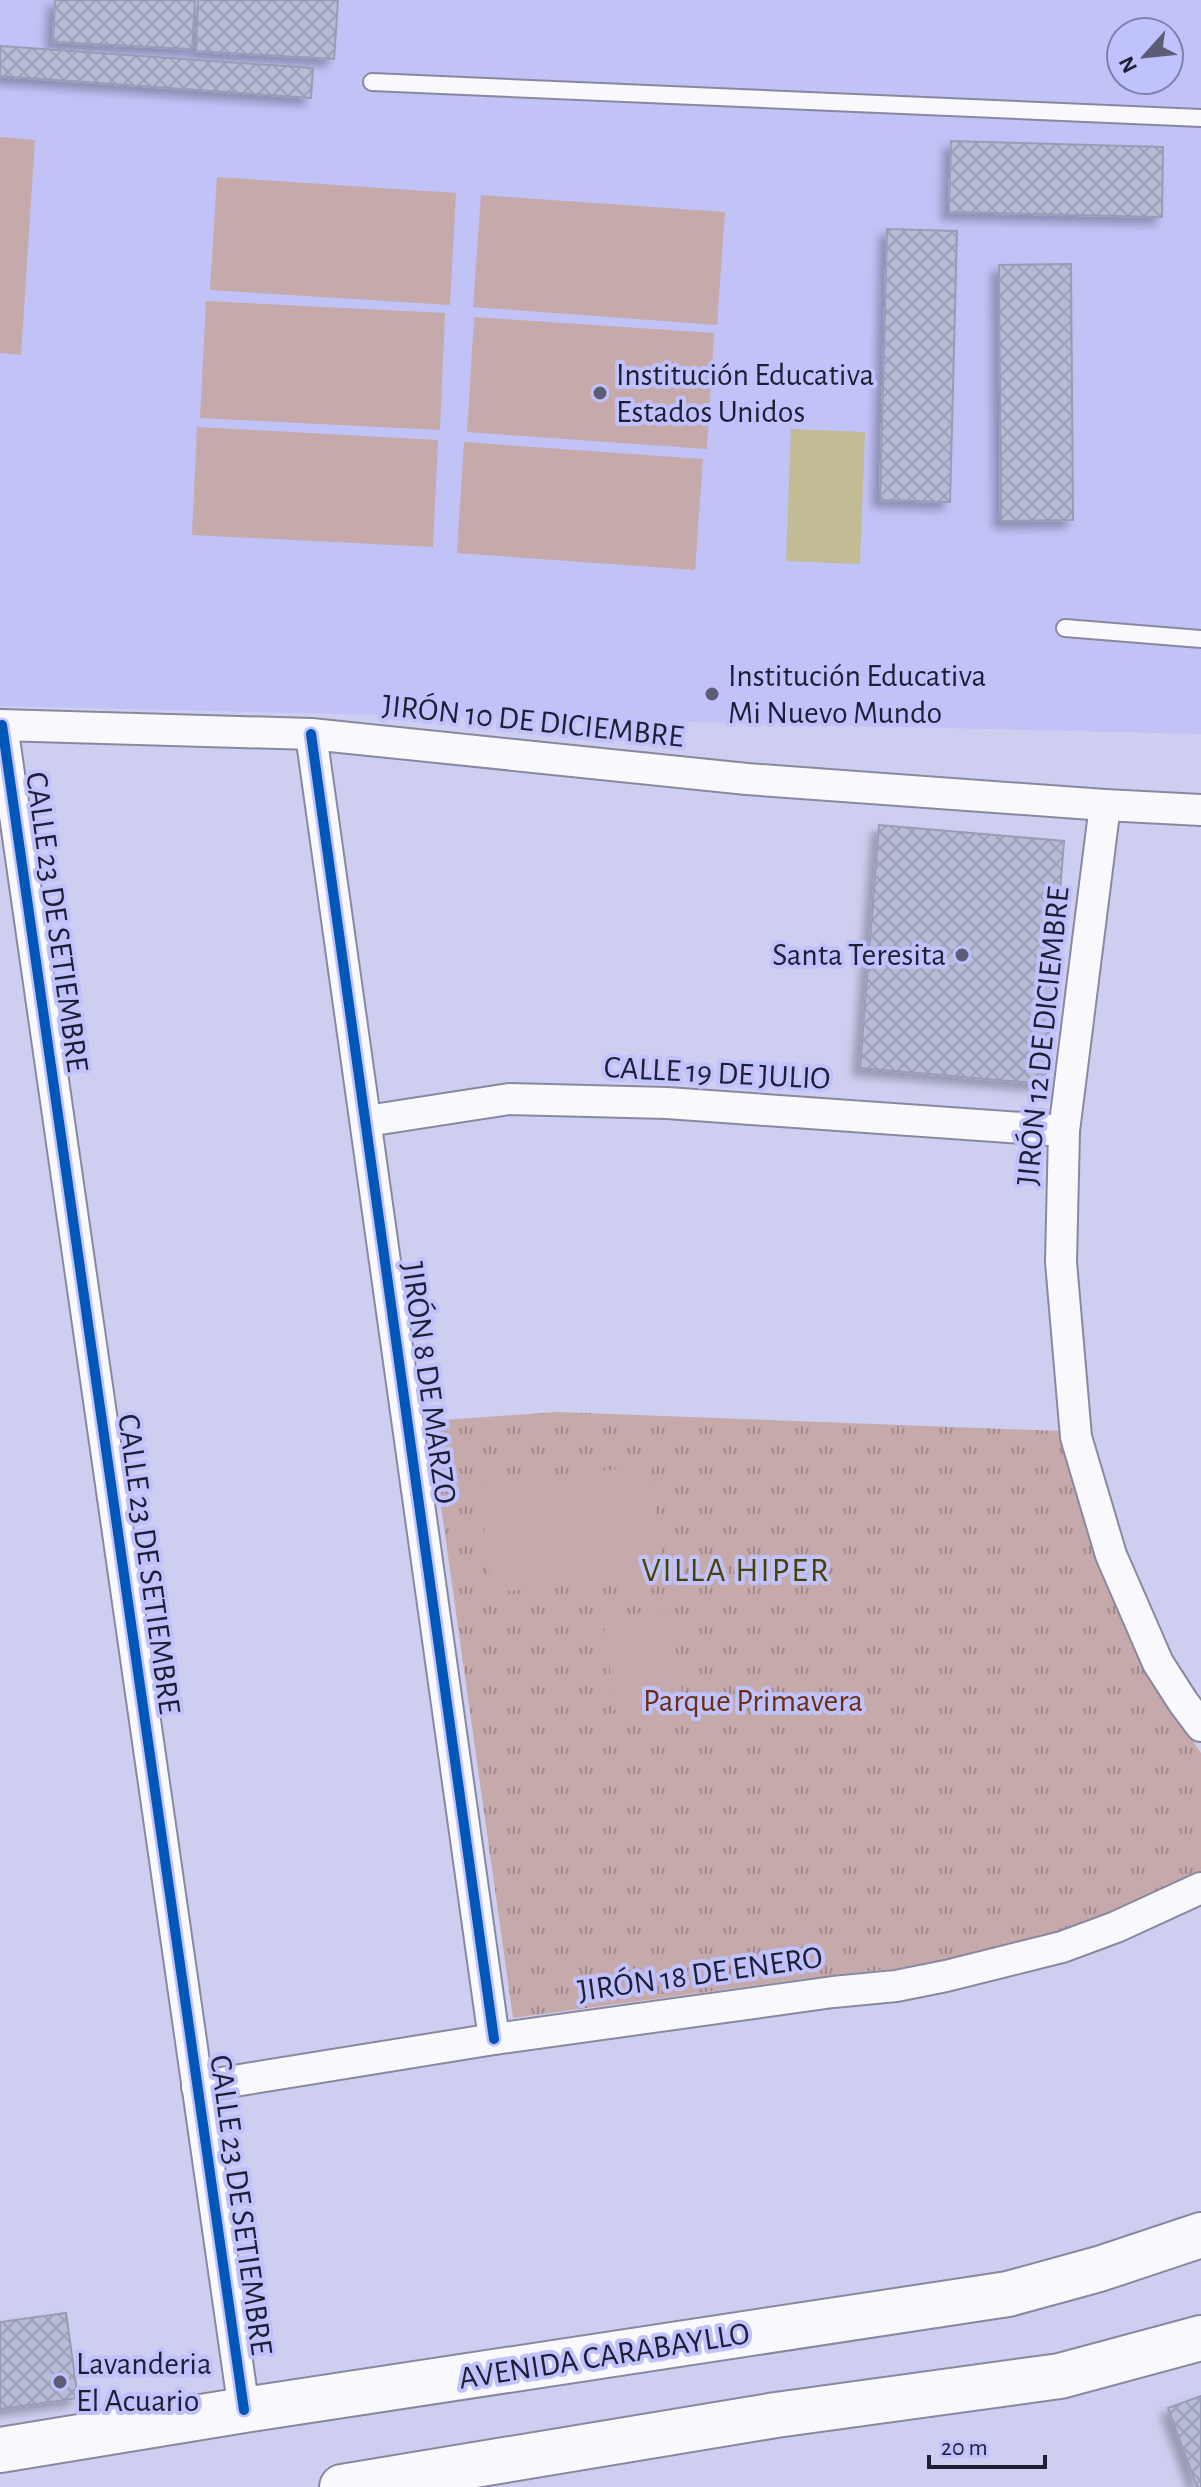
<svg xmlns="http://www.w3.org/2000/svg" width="1201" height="2487" font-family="'Alegreya Sans',sans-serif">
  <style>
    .built { fill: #c1c2f6; fill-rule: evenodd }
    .park { fill: url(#park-tufts) }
    .pitch { fill: #c6a9ab }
    .water { fill: #c1bc94 }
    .building { fill: url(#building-cross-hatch); stroke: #989db6; stroke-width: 2; filter: url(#shadow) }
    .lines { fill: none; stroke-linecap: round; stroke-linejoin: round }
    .service-casing { stroke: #8888a1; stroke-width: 20 }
    .minor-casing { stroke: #8888a1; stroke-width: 34 }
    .secondary-casing { stroke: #8888a1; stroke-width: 48 }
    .service { stroke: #f8f8fd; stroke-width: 16 }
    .minor { stroke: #f8f8fd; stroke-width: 30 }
    .secondary { stroke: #f8f8fd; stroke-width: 44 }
    .cycleway-casing { stroke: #c0c2fe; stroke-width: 15 }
    .cycleway { stroke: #0057b8; stroke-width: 10 }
    .poi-dot { fill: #5c5c76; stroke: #c0c2fe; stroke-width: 3 }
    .labels { text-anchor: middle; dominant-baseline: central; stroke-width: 8; stroke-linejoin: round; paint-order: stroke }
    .poi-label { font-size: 32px; fill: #1e1e34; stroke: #c0c2fe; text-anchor: start }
    .street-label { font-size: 32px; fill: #1e1e34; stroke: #c0c2fe }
    .park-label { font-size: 32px; fill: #6d2e10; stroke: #c0c2fe }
    .neighbourhood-label { font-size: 34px; letter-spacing: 2px; fill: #494200; stroke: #c0c2fe }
  </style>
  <defs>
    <pattern id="park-tufts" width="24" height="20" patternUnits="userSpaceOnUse" patternTransform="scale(2)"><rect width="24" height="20" fill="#c6a9ab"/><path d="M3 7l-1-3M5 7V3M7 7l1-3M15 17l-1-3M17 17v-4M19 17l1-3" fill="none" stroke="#a0898c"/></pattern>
    <pattern id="building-cross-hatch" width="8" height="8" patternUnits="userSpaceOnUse" patternTransform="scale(2)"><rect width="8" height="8" fill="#b6bcd6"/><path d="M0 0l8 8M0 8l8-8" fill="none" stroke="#9ca1b8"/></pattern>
    <filter id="shadow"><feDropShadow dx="-7" dy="7" stdDeviation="4" flood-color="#0004"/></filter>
  </defs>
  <rect width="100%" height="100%" fill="#cecff0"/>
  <!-- built -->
  <path class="built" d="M0,0H1201V734L0,706ZM1121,32H1169V80H1121Z"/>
  <!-- park -->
  <path class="park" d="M557,1412L1061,1431L1169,1705L1201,1753V1873L1115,1911L1057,1934L942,1964L833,1975L513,2018L429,1421Z"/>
  <!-- pitch -->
  <g class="pitch">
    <path d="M0,137L35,140L21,355L0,353Z"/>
    <path d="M217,177L456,193L450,305L210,290Z"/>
    <path d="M481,195L725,212L717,325L473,307Z"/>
    <path d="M206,301L445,313L440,430L200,418Z"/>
    <path d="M474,317L714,333L707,449L467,432Z"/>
    <path d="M197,427L438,440L433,547L192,535Z"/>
    <path d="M464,442L703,459L695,570L457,553Z"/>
    <path d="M651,1465L664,1573L492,1593L479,1485Z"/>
    <path d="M670,1609L685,1713L617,1722L603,1618Z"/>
  </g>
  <!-- water -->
  <path class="water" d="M791,429L865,432L860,564L786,561Z"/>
  <!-- building -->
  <g class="building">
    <path d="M55,0H195L192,49L53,42Z"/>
    <path d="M198,0H338L334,59L196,51Z"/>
    <path d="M0,46L313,68L311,98L0,76Z"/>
    <path d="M951,141L1163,147L1162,217L949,212Z"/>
    <path d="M887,229L957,231L950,502L880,500Z"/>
    <path d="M1071,264L1073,520L1001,521L999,265Z"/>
    <path d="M879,825L1064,841L1045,1084L860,1068Z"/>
    <path d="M66,2313L78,2398L0,2409V2322Z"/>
    <path d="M1201,2396V2487H1197L1168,2408Z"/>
  </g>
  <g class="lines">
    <defs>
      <g id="service">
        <path d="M372,82L1201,118"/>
        <path d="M1065,628L1201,639"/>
      </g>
      <g id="minor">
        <path d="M0,725L311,734L747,779L1105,805L1201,810"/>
        <path d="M2,725L244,2410"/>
        <path d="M311,734L494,2039"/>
        <path d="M1105,805L1064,1131L1061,1262L1076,1437L1111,1555L1158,1663L1183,1702L1201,1726"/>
        <path d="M367,1121L509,1099L667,1103L1064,1131"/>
        <path d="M197,2087L494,2039L833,1992L896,1986L946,1976L1062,1947L1116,1927L1201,1888"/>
      </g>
      <g id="secondary">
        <path d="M0,2450L244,2410L1008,2294L1099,2269L1201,2235"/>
        <path d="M342,2487L776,2415L1060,2376L1201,2338"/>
      </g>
    </defs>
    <!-- service casing -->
    <use href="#service" class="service-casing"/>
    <!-- minor casing -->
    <use href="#minor" class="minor-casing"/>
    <!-- secondary casing -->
    <use href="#secondary" class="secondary-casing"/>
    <!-- service -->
    <use href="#service" class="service"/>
    <!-- minor -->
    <use href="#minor" class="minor"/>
    <!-- secondary -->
    <use href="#secondary" class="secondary"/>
    <defs>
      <g id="cycleway">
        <path d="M2,725L244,2410"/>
        <path d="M311,734L494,2039"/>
      </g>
    </defs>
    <!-- cycleway casing -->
    <use href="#cycleway" class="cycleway-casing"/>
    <!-- cycleway -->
    <use href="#cycleway" class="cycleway"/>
  </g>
  <!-- markers -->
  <g class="poi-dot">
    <circle cx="600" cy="393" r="8"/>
    <circle cx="712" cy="694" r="8"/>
    <circle cx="962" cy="955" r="8"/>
    <circle cx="60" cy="2382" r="8"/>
  </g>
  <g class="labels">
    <!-- poi labels -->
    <g class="poi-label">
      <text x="616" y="375">Institución Educativa<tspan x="616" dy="37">Estados Unidos</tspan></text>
      <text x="728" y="676">Institución Educativa<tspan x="728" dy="37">Mi Nuevo Mundo</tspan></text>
      <text x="946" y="955" text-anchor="end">Santa Teresita</text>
      <text x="76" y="2364">Lavanderia<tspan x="76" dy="37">El Acuario</tspan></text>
    </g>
    <!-- street labels -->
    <g class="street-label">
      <text transform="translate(533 721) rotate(6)">JIRÓN 10 DE DICIEMBRE</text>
      <text transform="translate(57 922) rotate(82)">CALLE 23 DE SETIEMBRE</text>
      <text transform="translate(1043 1036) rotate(-84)">JIRÓN 12 DE DICIEMBRE</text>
      <text transform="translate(717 1073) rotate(3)">CALLE 19 DE JULIO</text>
      <text transform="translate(429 1383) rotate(82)">JIRÓN 8 DE MARZO</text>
      <text transform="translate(149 1564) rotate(82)">CALLE 23 DE SETIEMBRE</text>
      <text transform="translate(700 1974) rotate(-8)">JIRÓN 18 DE ENERO</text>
      <text transform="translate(241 2205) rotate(82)">CALLE 23 DE SETIEMBRE</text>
      <text transform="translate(604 2356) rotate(-9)">AVENIDA CARABAYLLO</text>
    </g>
    <!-- park labels -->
    <g class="park-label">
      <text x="753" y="1701">Parque Primavera</text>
    </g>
    <!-- neighbourhood labels -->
    <g class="neighbourhood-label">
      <text x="736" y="1571">VILLA HIPER</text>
    </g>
  </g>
  <!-- north arrow -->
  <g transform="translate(1145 56) rotate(243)"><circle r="38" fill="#c0c2fe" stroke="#7f80ad" stroke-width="2"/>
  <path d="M0-6L14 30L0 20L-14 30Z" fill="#5c5c76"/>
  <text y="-12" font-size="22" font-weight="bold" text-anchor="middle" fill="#1e1e34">N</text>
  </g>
  <!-- scale -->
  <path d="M929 2455v12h116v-12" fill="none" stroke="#1e1e34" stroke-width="4"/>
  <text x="941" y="2455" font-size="24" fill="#1e1e34" stroke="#c0c2fe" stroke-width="6" paint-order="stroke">20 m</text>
</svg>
